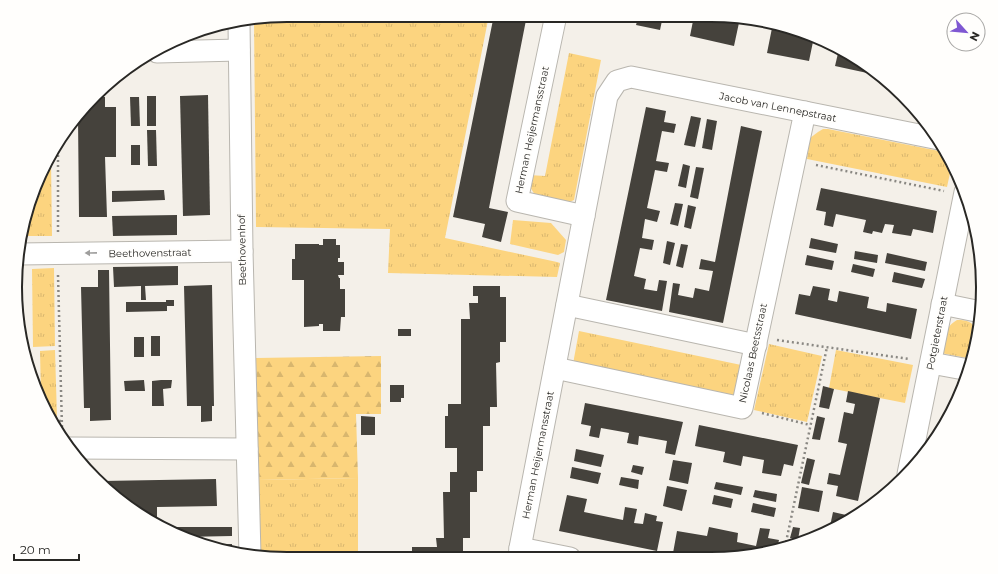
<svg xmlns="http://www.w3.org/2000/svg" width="998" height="574" font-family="Montserrat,sans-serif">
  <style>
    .grass { fill: url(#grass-tufts) }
    .forest { fill: url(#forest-firs) }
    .building { fill: #45423c }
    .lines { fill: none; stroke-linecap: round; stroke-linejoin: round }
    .minor-casing { stroke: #b9b6af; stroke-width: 23 }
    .path { stroke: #8a8883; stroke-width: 2.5; stroke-dasharray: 2 3; stroke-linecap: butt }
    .minor { stroke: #fff; stroke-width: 21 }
    .oneway { fill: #9f9e9d }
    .labels { text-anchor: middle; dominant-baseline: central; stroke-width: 4; stroke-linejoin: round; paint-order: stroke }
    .street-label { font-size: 10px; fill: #292825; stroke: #fffefc }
    .rim { fill: none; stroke: #292825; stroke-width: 2 }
  </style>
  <defs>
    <pattern id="grass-tufts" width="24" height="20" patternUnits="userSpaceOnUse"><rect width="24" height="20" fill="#fcd47f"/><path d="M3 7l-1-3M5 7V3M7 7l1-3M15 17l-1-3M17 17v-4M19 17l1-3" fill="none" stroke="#d8b66e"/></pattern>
    <pattern id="forest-firs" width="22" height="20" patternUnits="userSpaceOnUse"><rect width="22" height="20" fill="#fcd47f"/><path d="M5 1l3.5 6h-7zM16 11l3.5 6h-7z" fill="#d8b66e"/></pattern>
  </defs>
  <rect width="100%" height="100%" fill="#f4f0e9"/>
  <!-- grass -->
  <g class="grass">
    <path d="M287,15H489L445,238L557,262L560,263L557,277L388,273L390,229L256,227L254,20Z"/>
    <path d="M569,53L601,60L574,200L565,204L535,195L527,182L529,175L545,176Z"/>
    <path d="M823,129H828L944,152L947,154L952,164L947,187L807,159L810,138L818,132Z"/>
    <path d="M50,160H51L52,236H25L24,216Z"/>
    <path d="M513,220L551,223L566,240L564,252L558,255L510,244Z"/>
    <path d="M54,268L55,346L33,347L32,269Z"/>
    <path d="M957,320C967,320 976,322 975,334L978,335L972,359L941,353C944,340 944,327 957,320Z"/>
    <path d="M579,331L746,366L739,398L573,364Z"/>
    <path d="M769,344L822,356L807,422L754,410Z"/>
    <path d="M55,350L57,418H53L41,396L40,351Z"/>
    <path d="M836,350L913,365L905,403L829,388Z"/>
    <path d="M358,478V558H269L260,557L258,480Z"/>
  </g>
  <!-- forest -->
  <path class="forest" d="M381,356V414H356L358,478L258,480L256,358Z"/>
  <!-- building -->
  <g class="building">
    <path d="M494,15H527L489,208L508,212L501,242L482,237L485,224L453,217Z"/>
    <path d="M628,15L663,16L660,30L636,25L638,18Z"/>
    <path d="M694,16H729L740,18L734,46L690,36Z"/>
    <path d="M785,27L799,30L814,37L809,61L767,53L772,28L784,30Z"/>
    <path d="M839,49L862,61L881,76L835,66Z"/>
    <path d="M208,95L210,215L183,216L180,96Z"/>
    <rect x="147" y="96" width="9" height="30"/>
    <path d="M97,97H105V107H116V157H105L107,217H79L78,118Z"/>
    <path d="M130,97H139L140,126H131Z"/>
    <path d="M646,107L666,111L664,122L676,124L674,133L662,131L656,161L669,163L667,172L655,170L647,208L660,211L657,222L645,219L642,238L654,240L652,250L640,248L634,276L646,279L644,289L656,291H657L659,280L667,281L662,311L606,300Z"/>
    <path d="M691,116L701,118L695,147L684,145Z"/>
    <path d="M707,119L717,121L712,150L702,148Z"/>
    <path d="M741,126L762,131L723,323L669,312L673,283L680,284L678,295L693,298L695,288L709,291L713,271L699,269L701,259L715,262Z"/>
    <path d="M147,130H156L157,166H148Z"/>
    <rect x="131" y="145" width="9" height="20"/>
    <path d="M683,164L690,166L686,188L678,186Z"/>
    <path d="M696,167L704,168L698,199L690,197Z"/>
    <path d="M821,188L937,211L933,233L913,229L911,236L892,233L894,225L885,224L882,233L873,231L872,234L863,232L866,220L836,214L833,227L824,225L826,212L816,210Z"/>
    <path d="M164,190L165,200L112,202V191Z"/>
    <path d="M675,203L683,204L678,226L670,224Z"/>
    <path d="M688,205L696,207L691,229L684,227Z"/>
    <path d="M177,215V235L113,236L112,216Z"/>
    <path d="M811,238L838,244L836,253L809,248Z"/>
    <path d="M323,239H336V245H340V258H338V262H344V275H338L339,278H340V289H345V317H341L340,331H323V324H319V326L304,327V280H292V259H295V244H319V245H323Z"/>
    <path d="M667,241L675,243L670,265L663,263Z"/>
    <path d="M681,244L688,245L683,268L676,266Z"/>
    <path d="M855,251L878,255L877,263L854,259Z"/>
    <path d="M887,253L927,262L925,271L885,263Z"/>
    <path d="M807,255L834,261L832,270L805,265Z"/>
    <path d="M853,264L875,269L873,277L851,272Z"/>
    <path d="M178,266V285L145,286L146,300H141V286L114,287L113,267Z"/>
    <path d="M98,270H109L111,420L90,421V408H84L81,287H98Z"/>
    <path d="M894,272L925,279L922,288L892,282Z"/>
    <path d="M212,285L214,406H212V421L201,422V406H187L184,286Z"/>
    <path d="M473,286H500V297H506V342H500V362L496,363L497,407H490V426H483V471H477V492H470V538H463V558H412V547H437L436,538H444L443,492H450V472H457V448H445V416H448V404H461V319H470L469,303H478V296H473Z"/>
    <path d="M813,286L830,289L828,300L837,302L839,291L869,297L867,308L886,312L887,303L917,309L911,339L795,314L799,294L810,296Z"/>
    <path d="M166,300H174V306H167V311L126,312V302H166Z"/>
    <rect x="398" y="329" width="13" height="7"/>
    <rect x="151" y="336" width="9" height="20"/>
    <rect x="134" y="337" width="10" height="20"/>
    <path d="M144,380L145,391H125L124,381Z"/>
    <path d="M161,380H172L171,388L163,389L164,406H152V381Z"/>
    <path d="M390,385H404V398H401V402H390Z"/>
    <path d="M823,386L834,389L829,409L819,407Z"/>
    <path d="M848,391L880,398L858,501L836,496L838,486L827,484L829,473L840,475L847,444L838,442L844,412L853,414L855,404L846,402Z"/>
    <path d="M585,403L683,422L675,455L665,453L667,441L639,436L638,445L627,443L629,433L601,428L599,438L589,436L591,426L581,424Z"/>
    <path d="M361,416L375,417V435H361Z"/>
    <path d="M817,416L825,418L820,440L812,439Z"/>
    <path d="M699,425L798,445L793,466L784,464L781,476L762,473L764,460L743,456L741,466L723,462L725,452L695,446Z"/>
    <path d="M576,449L604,455L601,467L574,461Z"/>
    <path d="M807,458L815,460L809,485L801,483Z"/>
    <path d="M673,460L692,463L688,484L669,480Z"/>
    <path d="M633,465L644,467L642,475L631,472Z"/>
    <path d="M572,467L601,473L598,484L570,478Z"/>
    <path d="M621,477L639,480L638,489L619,485Z"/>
    <path d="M216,479L217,506L157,507V518H146L136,513L102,481Z"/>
    <path d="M716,482L743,487L741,495L714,489Z"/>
    <path d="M667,486L687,490L682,511L663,506Z"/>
    <path d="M802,487L823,491L819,512L798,508Z"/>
    <path d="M755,490L777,494L776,502L753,497Z"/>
    <path d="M567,495L587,499L584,512L623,520L625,507L637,509L634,523L643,524L645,513L657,516L656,521L663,522L657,551L559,531Z"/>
    <path d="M714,495L733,499L731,508L712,504Z"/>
    <path d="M753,503L776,508L774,517L751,512Z"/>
    <path d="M833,512L855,517L847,522L829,531Z"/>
    <path d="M175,527H232V536L183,537L175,532Z"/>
    <path d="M709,527L738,533L737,542L756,546L760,528L770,529L768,538L779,540L777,549L729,558H698L673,553L677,531L707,536Z"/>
    <path d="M793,527L800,528L798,540L790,538Z"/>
    <path d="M232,544V551L204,545Z"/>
  </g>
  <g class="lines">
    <defs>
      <g id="minor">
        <path d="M556,15L517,201L584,216"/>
        <path d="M239,23L242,251L250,555"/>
        <path d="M157,52L239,50"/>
        <path d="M19,254L242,251"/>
        <path d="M942,304L981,312"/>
        <path d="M567,305L756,345"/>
        <path d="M931,363L969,370"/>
        <path d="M555,368L742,408L805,112"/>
        <path d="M69,448L247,449"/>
        <path d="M908,474L965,192"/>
        <path d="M520,548L570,558"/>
        <path d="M519,558L520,548L607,96L617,81L631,77L939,139"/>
      </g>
    </defs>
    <!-- minor casing -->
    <use href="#minor" class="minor-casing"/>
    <!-- path -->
    <g class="path">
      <path d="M816,165L944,191"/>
      <path d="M58,232V143"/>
      <path d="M58,275L62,428"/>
      <path d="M777,340L909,359"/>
      <path d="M762,413L810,425"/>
      <path d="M54,421H62"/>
      <path d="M785,547L827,347"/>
    </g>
    <!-- minor -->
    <use href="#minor" class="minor"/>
  </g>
  <!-- one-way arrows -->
  <defs><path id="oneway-solid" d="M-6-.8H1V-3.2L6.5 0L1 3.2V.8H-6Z"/></defs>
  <use class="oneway" href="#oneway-solid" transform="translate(91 253) rotate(179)"/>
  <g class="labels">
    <!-- street labels -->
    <g class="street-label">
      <text transform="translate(778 107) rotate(11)">Jacob van Lennepstraat</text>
      <text transform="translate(532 130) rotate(-78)">Herman Heijermansstraat</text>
      <text transform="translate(242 250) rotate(-91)">Beethovenhof</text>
      <text transform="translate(150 253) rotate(-1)">Beethovenstraat</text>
      <text transform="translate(937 333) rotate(-79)">Potgieterstraat</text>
      <text transform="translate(753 353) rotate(-78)">Nicolaas Beetsstraat</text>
      <text transform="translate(538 455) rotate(-79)">Herman Heijermansstraat</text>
    </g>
  </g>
  <!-- crop -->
  <path d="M0 0H998V574H0ZM287 22H711A265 265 0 0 1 976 287V287A265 265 0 0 1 711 552H287A265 265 0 0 1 22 287V287A265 265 0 0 1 287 22Z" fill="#fffefc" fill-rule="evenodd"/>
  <path class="rim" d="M287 22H711A265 265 0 0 1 976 287V287A265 265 0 0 1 711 552H287A265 265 0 0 1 22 287V287A265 265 0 0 1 287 22Z"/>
  <!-- north arrow -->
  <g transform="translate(966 32) rotate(117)"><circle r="19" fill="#fffefc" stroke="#a9a8a6"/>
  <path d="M0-3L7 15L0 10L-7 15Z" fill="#7f58d2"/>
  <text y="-6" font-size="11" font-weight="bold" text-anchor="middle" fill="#292825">N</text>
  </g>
  <!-- scale -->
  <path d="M14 554v6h65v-6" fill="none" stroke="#292825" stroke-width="2"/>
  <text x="20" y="554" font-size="12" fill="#292825" stroke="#fffefc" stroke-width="3" paint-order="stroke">20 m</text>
</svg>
